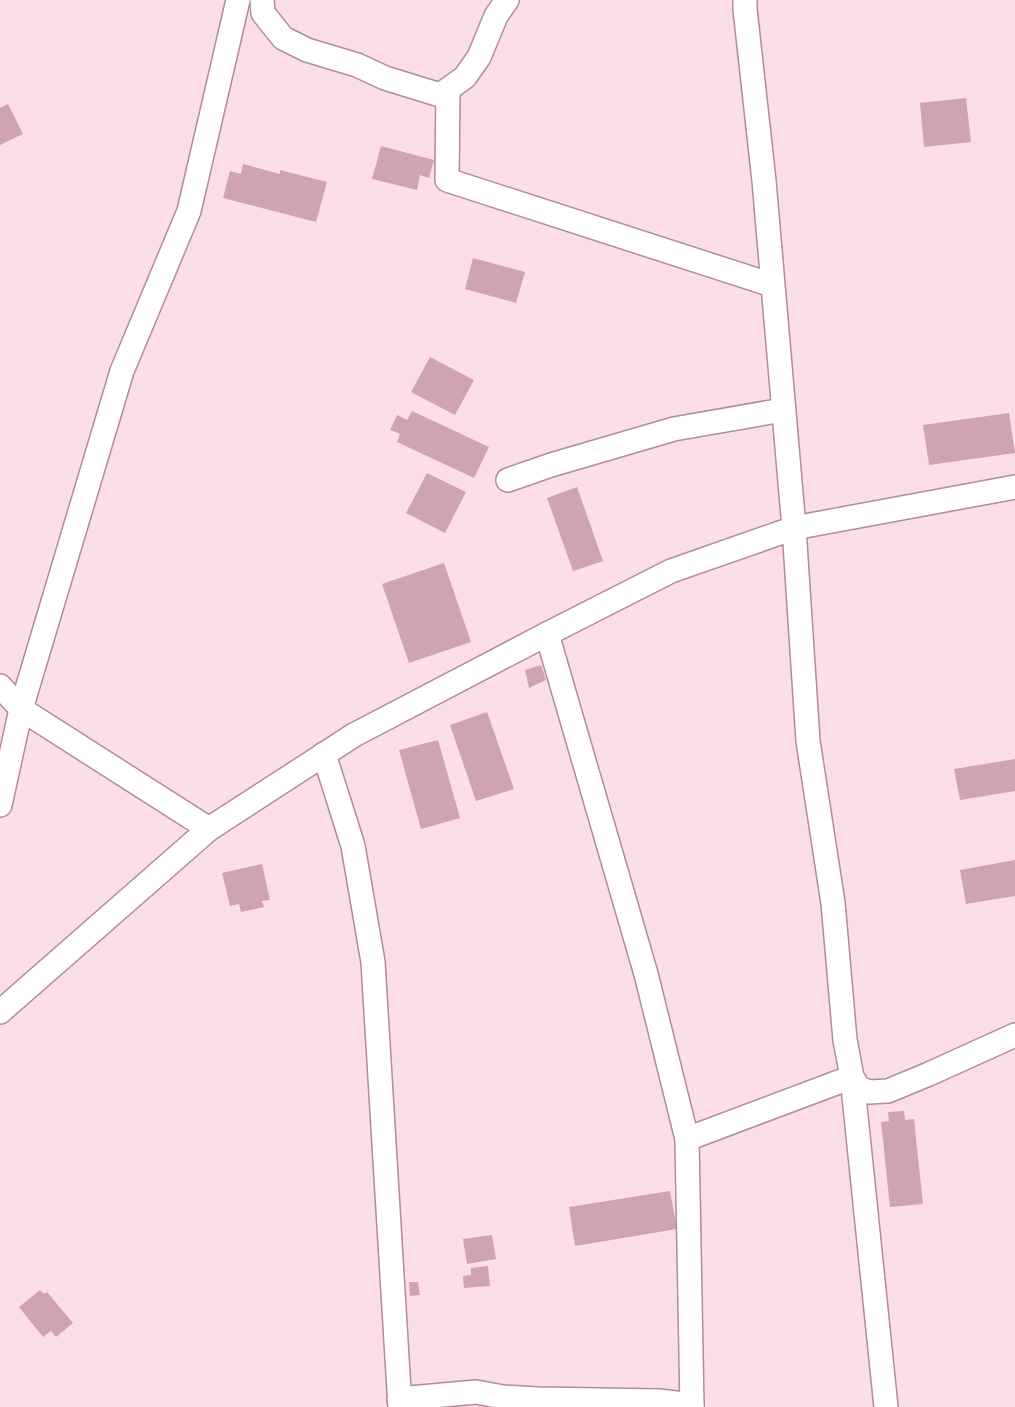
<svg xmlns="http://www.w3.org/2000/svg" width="1015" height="1407" font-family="Quicksand,sans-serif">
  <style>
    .building { fill: #d0a3b4 }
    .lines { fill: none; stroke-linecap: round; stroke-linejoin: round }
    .minor-casing { stroke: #b58a9a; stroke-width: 26 }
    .minor { stroke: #fff; stroke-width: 23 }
  </style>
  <rect width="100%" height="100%" fill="#fbdee8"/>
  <!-- building -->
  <g class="building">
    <path d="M966,98L971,142L924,147L920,103Z"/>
    <path d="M8,104L23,134L0,145V108Z"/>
    <path d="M381,146L434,160L429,178L420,175L417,190L372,179Z"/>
    <path d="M243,164L280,174V170L327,182L316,222L223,198L230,171L241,174Z"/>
    <path d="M473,258L525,272L516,303L465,289Z"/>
    <path d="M430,357L474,380L455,415L411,392Z"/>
    <path d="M412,411L489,447L474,478L397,442L400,434L390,430L397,415L407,420Z"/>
    <path d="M1009,413L1015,453L929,465L923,425Z"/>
    <path d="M427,473L466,492L445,533L406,513Z"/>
    <path d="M577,487L603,561L573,571L547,498Z"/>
    <path d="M444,563L471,642L409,663L382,584Z"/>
    <path d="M541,665L546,680L529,688L525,670Z"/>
    <path d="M487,712L514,789L476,801L450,725Z"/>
    <path d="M438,740L460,818L421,829L399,750Z"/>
    <path d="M1015,759V791L960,800L954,769Z"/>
    <path d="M1015,860V896L966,904L960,870Z"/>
    <path d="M262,864L270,900L262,901L264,907L241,912L239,904L230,906L222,873Z"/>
    <path d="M904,1111L905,1120L914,1119L923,1204L890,1207L881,1122L889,1121L888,1112Z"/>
    <path d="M670,1191L677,1229L575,1246L569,1207Z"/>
    <path d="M492,1235L496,1259L467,1264L463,1239Z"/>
    <path d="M488,1266L490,1286L464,1288L463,1276L471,1275V1268Z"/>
    <path d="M409,1282H418L420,1295L410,1296Z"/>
    <path d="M40,1290L44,1294L47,1292L73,1323L56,1337L51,1331L43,1337L19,1307Z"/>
  </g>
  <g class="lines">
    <defs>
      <g id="minor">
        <path d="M262,0L263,13L283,38L307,50L357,65L385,78L440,95L465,77L479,57L496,16L507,0"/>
        <path d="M745,0V9L764,181L794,528L808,741L833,903L845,1040L852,1077L859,1088L869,1092L888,1091L929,1074L1015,1035"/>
        <path d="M448,90L447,180L772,285"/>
        <path d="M508,480L551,465L674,429L783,410"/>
        <path d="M547,634L646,974L687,1139L692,1407"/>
        <path d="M0,686L21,709L209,829"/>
        <path d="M324,754L353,846L373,962L400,1407"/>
        <path d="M0,805L21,709L122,371L189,211L238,0"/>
        <path d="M0,1012L209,829L354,735L547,634L671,571L794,528L1015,487"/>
        <path d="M687,1139L852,1077L886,1407"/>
        <path d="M399,1399L476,1392L503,1397L538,1399L659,1401L692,1405"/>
      </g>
    </defs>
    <!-- minor casing -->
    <use href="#minor" class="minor-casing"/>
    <!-- minor -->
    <use href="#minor" class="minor"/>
  </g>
</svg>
